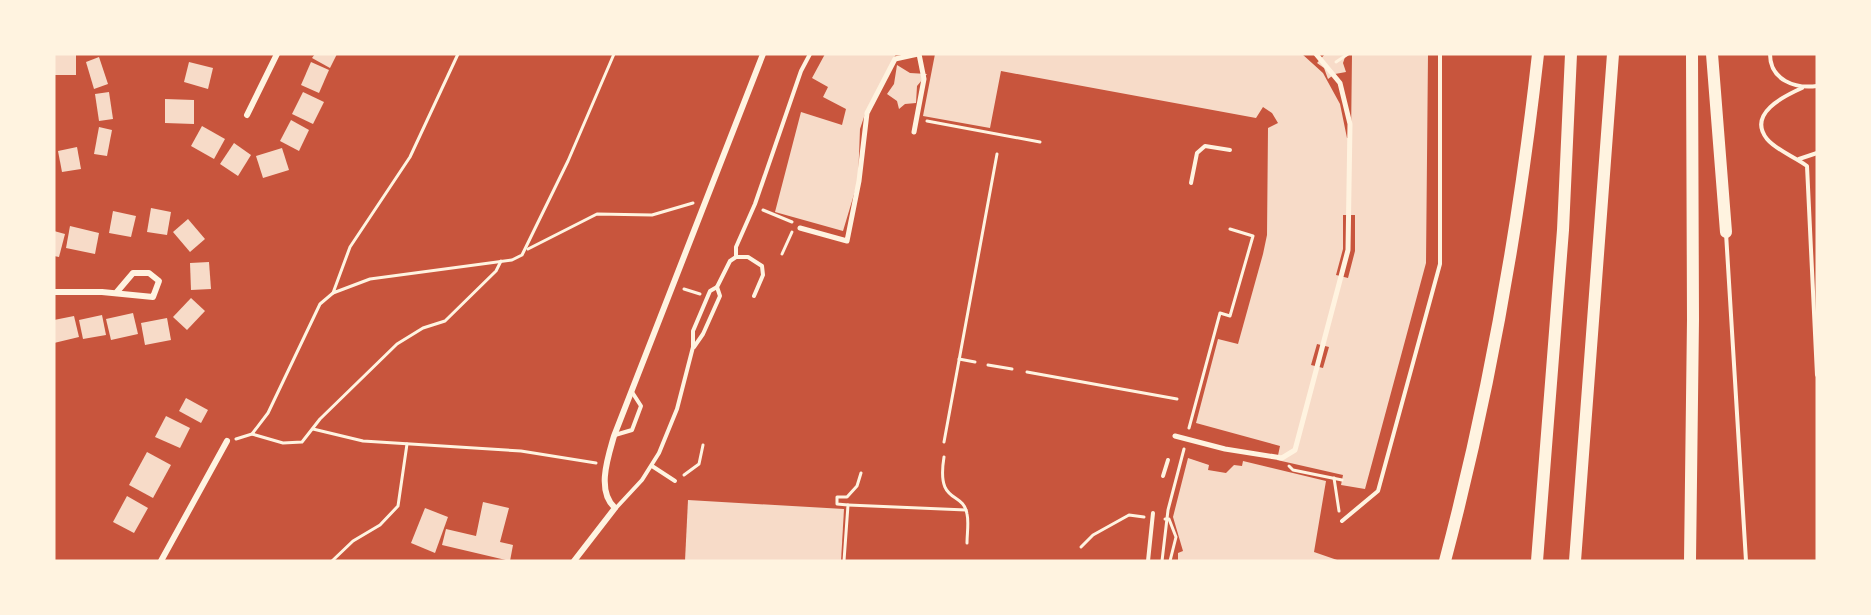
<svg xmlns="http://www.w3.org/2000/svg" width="1871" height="615" font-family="'Fira Sans Condensed',sans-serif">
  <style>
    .building { fill: #f7dbc8; fill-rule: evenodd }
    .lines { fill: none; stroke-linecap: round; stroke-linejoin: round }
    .path { stroke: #fff3e0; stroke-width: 3 }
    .service { stroke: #fff3e0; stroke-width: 4 }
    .pedestrian { stroke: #fff3e0; stroke-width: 5 }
    .minor { stroke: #fff3e0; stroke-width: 6 }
    .motorway { stroke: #fff3e0; stroke-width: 12 }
  </style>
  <rect width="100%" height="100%" fill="#c8553d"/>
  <!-- building -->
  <g class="building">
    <rect x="54" y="54" width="22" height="21"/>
    <path d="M315,54H337L330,68L312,58Z"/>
    <path d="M825,54H896L866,111L860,129L858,181L843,231L775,212L801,112L842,125L846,109L823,97L828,87L812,78Z"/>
    <path d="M935,54H1302L1323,73L1340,104L1347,138H1351L1352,54H1428L1426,263L1365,489L1341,485L1343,475L1277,460L1280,446L1196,423L1218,339L1238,344L1263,254L1267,235L1268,128L1278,123L1272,113L1263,107L1256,118L1001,71L990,128L923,116ZM1343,215H1355V251L1348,278L1336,275L1343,249ZM1317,344L1329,347L1323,368L1311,365Z"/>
    <path d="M1325,54H1346L1343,63L1346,72L1335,74L1328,79L1324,68L1317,63Z"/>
    <path d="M99,57L108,84L94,89L86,62Z"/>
    <path d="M189,62L213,68L208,89L184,82Z"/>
    <path d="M311,62L329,70L319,93L301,85Z"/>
    <path d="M897,65L910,73L927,74L917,86L916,103L905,104L899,109L897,101L887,94L894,84Z"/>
    <path d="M109,92L113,119L99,121L95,94Z"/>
    <path d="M303,92L324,102L313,124L292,114Z"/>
    <path d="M165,99L194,100V124L165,123Z"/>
    <path d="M291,120L309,130L299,151L280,141Z"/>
    <path d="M202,126L225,139L214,159L191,146Z"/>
    <path d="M99,127L112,130L107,156L94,154Z"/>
    <path d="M234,143L251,155L238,176L220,164Z"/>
    <path d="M77,147L81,169L62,172L58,151Z"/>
    <path d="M282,148L289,170L263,178L256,156Z"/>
    <path d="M151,208L171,212L167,235L147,232Z"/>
    <path d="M113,211L136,216L131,237L109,233Z"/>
    <path d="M188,219L205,239L190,252L173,232Z"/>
    <path d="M70,226L99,233L95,254L66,248Z"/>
    <path d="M54,231L65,234L59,257L54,256Z"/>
    <path d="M209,262L211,289L191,290L190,263Z"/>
    <path d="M191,298L205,311L187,330L173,317Z"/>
    <path d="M133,313L138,334L111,340L106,319Z"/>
    <path d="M102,315L106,335L83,339L79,320Z"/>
    <path d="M74,316L79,337L54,343V320Z"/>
    <path d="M167,318L171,340L145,345L141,323Z"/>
    <path d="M186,398L208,410L201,423L179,411Z"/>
    <path d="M166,416L190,428L180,448L155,437Z"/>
    <path d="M147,452L171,465L153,498L129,485Z"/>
    <path d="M1188,458L1209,465L1208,470L1226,473L1234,465L1242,466L1243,461L1326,481L1314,552L1340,561H1178V553L1183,551L1173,517Z"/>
    <path d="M127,496L148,508L134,533L113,522Z"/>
    <path d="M688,500L844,509L841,561H685Z"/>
    <path d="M483,502L509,508L500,542L513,545L510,561L442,545L446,529L476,536Z"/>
    <path d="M425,508L448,517L435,553L411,543Z"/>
  </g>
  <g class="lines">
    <!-- path -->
    <g class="path">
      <path d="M458,54L410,157L350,247L333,293L370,279L512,260L522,255L568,161L614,54"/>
      <path d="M1336,62L1348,54"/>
      <path d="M927,121L1040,142"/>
      <path d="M763,210L792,222"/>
      <path d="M528,249L597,214L652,215L693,203"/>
      <path d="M782,254L792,232"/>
      <path d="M684,289L700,294"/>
      <path d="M959,359L975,362"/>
      <path d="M988,365L1012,369"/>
      <path d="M1027,372L1177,399"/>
      <path d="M1189,428L1220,313L1230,316L1253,236L1230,229"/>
      <path d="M313,429L363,441L521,451L596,463"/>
      <path d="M252,434L283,443L302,442L320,419L397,344L423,328L445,321L496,271L501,261"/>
      <path d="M236,439L252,434L268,413L320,304L333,293"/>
      <path d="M944,442L997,154"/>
      <path d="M944,457C936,506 963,490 967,514C969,522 967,534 967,543"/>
      <path d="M1289,466L1293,470L1342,480"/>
      <path d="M684,475L699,464L703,445"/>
      <path d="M1334,478L1339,511"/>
      <path d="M848,505L966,510"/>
      <path d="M1165,519H1169L1176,537L1170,561"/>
      <path d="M1081,547L1093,535L1129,515L1144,517"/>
      <path d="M332,561L353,541L380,525L398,506L407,444"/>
      <path d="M844,561L848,505L837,504V497H847L857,486L861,473"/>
      <path d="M1162,561L1168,510L1184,449"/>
    </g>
    <!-- service -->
    <g class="service">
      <path d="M1770,54C1770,80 1795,89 1817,86"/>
      <path d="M1802,88C1784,96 1747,114 1767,139C1776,150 1795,157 1807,166L1817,375"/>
      <path d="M1799,159L1817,153"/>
      <path d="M1191,183L1197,153L1205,146L1230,150"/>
      <path d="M1726,233L1746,561"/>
      <path d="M736,257V247L755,204L801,71L810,54"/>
      <path d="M694,347L703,334L720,296L717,287"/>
      <path d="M615,435L632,430L641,406L632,392"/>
      <path d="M652,466L675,481"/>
      <path d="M1163,476L1168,460"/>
      <path d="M616,508L642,480L659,453L677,409L693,347V331L710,291L717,287L730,261L736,257H748L762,266L763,275L754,296"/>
      <path d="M1342,521L1378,491L1440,264V54"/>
      <path d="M1148,561L1153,513"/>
    </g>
    <!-- pedestrian -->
    <g class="pedestrian">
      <path d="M914,132L924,79L919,54"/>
      <path d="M800,228L847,241L859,181L867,113L895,59L918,54"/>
      <path d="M1175,436L1225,449L1282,458L1295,450L1348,250L1350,124L1340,83L1316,54"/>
    </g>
    <!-- minor -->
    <g class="minor">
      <path d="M247,115L277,54"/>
      <path d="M54,292H102L153,297L159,281L149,273H133L116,293"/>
      <path d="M161,561L227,441"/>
      <path d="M574,561L615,508C596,491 608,457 614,436L763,54"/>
    </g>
    <!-- motorway -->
    <g class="motorway">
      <path d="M1712,54L1726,232"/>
      <path d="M1445,561C1489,395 1519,225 1538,54"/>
      <path d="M1537,561L1563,230L1571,54"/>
      <path d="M1575,561L1613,54"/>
      <path d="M1690,561L1693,319L1692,54"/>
    </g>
  </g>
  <!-- border -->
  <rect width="1871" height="615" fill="none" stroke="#fff3e0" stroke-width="111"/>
</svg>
